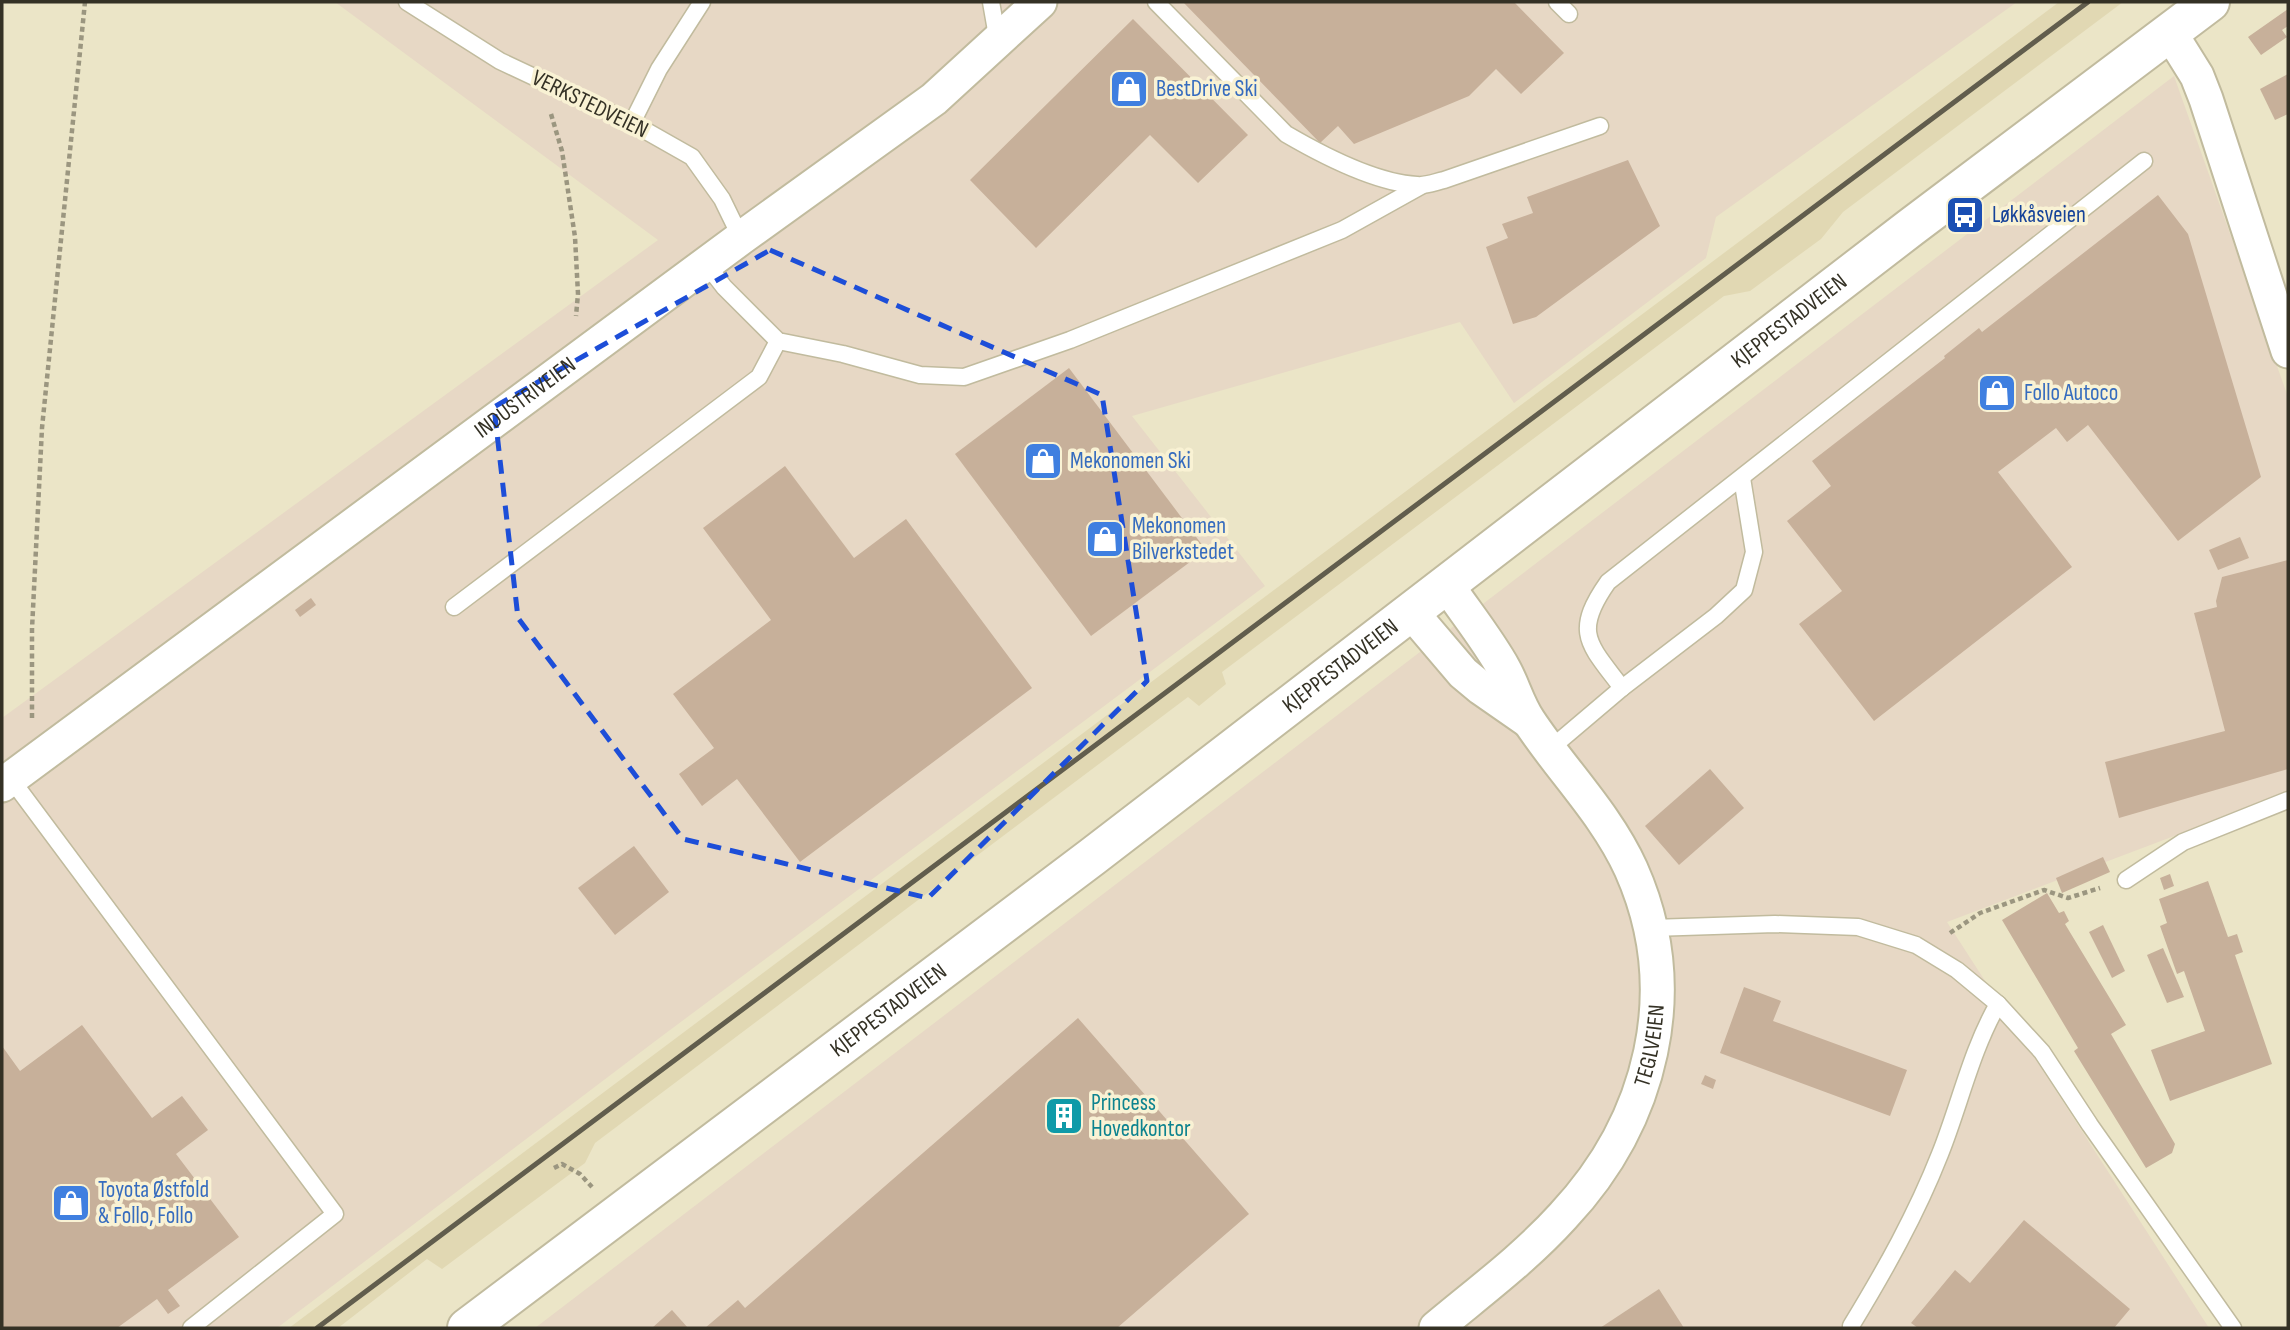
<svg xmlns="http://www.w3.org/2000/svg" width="2290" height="1330" font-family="'Sofia Sans Condensed',sans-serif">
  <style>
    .built { fill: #e1d8b3 }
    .industrial { fill: #e7d8c5 }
    .building { fill: #c7b09a }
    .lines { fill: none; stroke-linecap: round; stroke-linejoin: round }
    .service-casing { stroke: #c1bb9e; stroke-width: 19 }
    .minor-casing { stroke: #c1bb9e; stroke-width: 37 }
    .secondary-casing { stroke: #c1bb9e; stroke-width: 42 }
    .path { stroke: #9b9680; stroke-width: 4.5; stroke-dasharray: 5 3.5; stroke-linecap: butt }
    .service { stroke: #fff; stroke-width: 16 }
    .minor { stroke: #fff; stroke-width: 33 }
    .secondary { stroke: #fff; stroke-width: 38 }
    .rail { stroke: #615d4d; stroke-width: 5 }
    .marked { fill: none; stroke: #1d4ed8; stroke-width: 5; stroke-dasharray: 14 9; stroke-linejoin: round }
    .labels { text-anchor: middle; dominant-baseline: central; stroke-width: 7; stroke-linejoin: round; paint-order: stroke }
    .shop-label { font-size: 23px; fill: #366cbe; stroke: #f9f2d4; text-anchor: start }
    .street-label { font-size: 23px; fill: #343125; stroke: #f9f2d4 }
    .transit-label { font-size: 23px; fill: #164399; stroke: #f9f2d4; text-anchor: start }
    .culture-label { font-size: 23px; fill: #0d838f; stroke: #f9f2d4; text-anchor: start }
  </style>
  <rect width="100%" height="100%" fill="#ebe5c7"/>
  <!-- built -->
  <path class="built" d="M2059,2H2123L1843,212L1821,239L1750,291L1724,296L1222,672L1226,684L1199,706L1188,697L595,1143L585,1163L442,1269L427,1259L338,1328H289Z"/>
  <!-- industrial -->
  <g class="industrial">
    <path d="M335,2H2017L1716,217L1706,258L1514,403L1460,322L1132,416L1265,586L658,1039L277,1328H2V718L658,240Z"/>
    <path d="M2174,76L2288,397V793L1947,922L2209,1328H535Z"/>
  </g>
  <!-- building -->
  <g class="building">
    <path d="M1183,2H1514L1564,53L1521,94L1496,69L1469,96L1354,144L1338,126L1320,143Z"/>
    <path d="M2288,9V26L2282,30L2287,37L2261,55L2248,37Z"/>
    <path d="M1133,19L1248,135L1198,183L1150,135L1036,248L970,180Z"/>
    <path d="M2288,74V114L2275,120L2260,89Z"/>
    <path d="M1628,160L1660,226L1536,317L1513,324L1486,247L1508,238L1502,224L1533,213L1527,197Z"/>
    <path d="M2158,195L2188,234L2261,477L2178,541L2088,425L2067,442L2056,428L1998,472L2072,567L1874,721L1799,624L1842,591L1787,521L1831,486L1812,461L1945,358L1944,356L1979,328L1982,332Z"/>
    <path d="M1069,368L1206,550L1091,636L955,454Z"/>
    <path d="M785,466L854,558L906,519L1032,688L800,862L737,779L702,806L679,774L714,748L673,694L771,620L703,528Z"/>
    <path d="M2240,537L2249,558L2218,570L2209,550Z"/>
    <path d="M2288,560V769L2119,818L2105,762L2225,731L2194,613L2217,607L2216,601L2222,577Z"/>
    <path d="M311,598L316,605L300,617L295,610Z"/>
    <path d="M1710,769L1744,808L1679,865L1645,826Z"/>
    <path d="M634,846L669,892L615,935L578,888Z"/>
    <path d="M2103,857L2110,872L2062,893L2056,878Z"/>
    <path d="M2170,874L2174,886L2164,890L2160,878Z"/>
    <path d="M2208,881L2228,937L2237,934L2243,952L2235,955L2272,1064L2170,1101L2151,1050L2205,1031L2184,971L2177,974L2160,926L2167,923L2159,899Z"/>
    <path d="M2047,893L2059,913L2064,911L2069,921L2065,924L2126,1025L2111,1034L2175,1144L2172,1153L2146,1168L2074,1051L2078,1048L2002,920Z"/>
    <path d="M2103,925L2125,971L2112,978L2089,932Z"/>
    <path d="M2163,948L2184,997L2167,1003L2147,955Z"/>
    <path d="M1744,987L1781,1001L1773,1021L1907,1070L1890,1116L1720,1053Z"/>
    <path d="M1078,1018L1249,1214L1117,1328H705L738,1300L745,1308Z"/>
    <path d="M82,1025L152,1118L182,1096L208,1130L176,1154L239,1237L168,1290L180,1306L168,1314L157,1299L117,1328H2V1046L20,1071Z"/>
    <path d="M1705,1075L1716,1080L1713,1089L1701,1084Z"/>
    <path d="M2024,1220L2130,1309L2114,1328H1918L1911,1323L1955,1270L1970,1283Z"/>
    <path d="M1659,1289L1684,1328H1600Z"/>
    <path d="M672,1310L688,1328H652Z"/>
  </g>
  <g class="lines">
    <defs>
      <g id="service">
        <path d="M407,2L500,61L632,123L692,157L722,199L741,238"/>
        <path d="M991,2L998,42"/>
        <path d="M1156,2L1286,134C1322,155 1375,183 1417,185C1426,186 1435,182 1444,180L1600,126"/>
        <path d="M1557,2L1569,14"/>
        <path d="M632,123L659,69L702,2"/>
        <path d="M707,265L724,287L778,341L843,354L920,375L964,377L1070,340L1342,230L1421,186"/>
        <path d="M454,607L759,377L778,341"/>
        <path d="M1622,688C1589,644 1572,633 1608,582L2144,161"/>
        <path d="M1550,749L1622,688L1716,616L1744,590L1754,552L1742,478"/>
        <path d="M11,779L335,1214L191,1328"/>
        <path d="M2126,880L2183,842L2288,800"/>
        <path d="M1652,928L1775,924L1858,927L1916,945L1957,970L1998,1004L2042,1052L2090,1125L2233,1328"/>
        <path d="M1851,1326C1885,1270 1916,1215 1940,1154C1960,1104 1971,1051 1998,1004"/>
      </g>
      <g id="minor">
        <path d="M2169,31L2197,76L2206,99L2288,351"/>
        <path d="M1412,613L1463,673L1481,688L1527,720"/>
        <path id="s1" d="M2,785L741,238L934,99L1040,2"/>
        <path id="s2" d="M1436,1328C1479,1292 1525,1258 1563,1216C1652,1121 1685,990 1631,869C1606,814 1562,771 1529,721C1518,705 1513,685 1504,669C1488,640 1466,613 1447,585"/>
      </g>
      <g id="secondary">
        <path id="s3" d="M467,1328L1092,857L1910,228L2210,2"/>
      </g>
    </defs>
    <!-- service casing -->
    <use href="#service" class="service-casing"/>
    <!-- minor casing -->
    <use href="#minor" class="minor-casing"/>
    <!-- secondary casing -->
    <use href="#secondary" class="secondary-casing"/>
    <!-- path -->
    <g class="path">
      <path d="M551,114L562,151L575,237L578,294L576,316"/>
      <path d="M32,718V629L42,428L85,2"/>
      <path d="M1950,933L1980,913L2044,890L2068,898L2100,888"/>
      <path d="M554,1168L562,1164L580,1174L592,1187"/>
    </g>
    <!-- service -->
    <use href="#service" class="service"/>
    <!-- minor -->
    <use href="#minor" class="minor"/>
    <!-- secondary -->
    <use href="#secondary" class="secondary"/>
    <!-- rail -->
    <path class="rail" d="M317,1328L2088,2"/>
  </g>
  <!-- marked area -->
  <path class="marked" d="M770,250L1102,395L1147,681L928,898L683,839L518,618L494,407Z"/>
  <!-- icons -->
  <defs>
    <symbol id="shop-square" viewBox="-11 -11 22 22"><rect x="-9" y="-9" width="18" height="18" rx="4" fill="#3f7fe0" stroke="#f9f2d4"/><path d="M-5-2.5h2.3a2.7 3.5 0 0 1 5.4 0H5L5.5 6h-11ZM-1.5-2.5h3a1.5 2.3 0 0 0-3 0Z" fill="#fff"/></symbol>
    <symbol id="bus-square" viewBox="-11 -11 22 22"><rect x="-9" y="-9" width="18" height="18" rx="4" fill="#1a4fb4" stroke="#f9f2d4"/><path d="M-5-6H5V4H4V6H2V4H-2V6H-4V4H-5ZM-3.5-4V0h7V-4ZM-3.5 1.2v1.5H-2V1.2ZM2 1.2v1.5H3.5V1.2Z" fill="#fff"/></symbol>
    <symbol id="building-square" viewBox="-11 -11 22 22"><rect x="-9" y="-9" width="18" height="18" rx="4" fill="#0f9aa8" stroke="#f9f2d4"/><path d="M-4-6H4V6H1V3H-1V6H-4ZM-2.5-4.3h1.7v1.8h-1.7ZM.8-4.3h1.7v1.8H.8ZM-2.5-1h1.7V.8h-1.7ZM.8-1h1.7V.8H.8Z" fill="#fff"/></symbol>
  </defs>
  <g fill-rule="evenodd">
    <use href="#shop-square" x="1107" y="67" width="44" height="44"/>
    <use href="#bus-square" x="1943" y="193" width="44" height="44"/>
    <use href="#shop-square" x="1975" y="371" width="44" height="44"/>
    <use href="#shop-square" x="1021" y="439" width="44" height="44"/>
    <use href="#shop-square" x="1083" y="517" width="44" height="44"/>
    <use href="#building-square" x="1042" y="1094" width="44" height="44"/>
    <use href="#shop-square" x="49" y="1181" width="44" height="44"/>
  </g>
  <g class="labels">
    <!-- shop labels -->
    <g class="shop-label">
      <text x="1156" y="89">BestDrive Ski</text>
      <text x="2024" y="393">Follo Autoco</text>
      <text x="1070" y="461">Mekonomen Ski</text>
      <text x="1132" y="526">Mekonomen<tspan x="1132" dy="26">Bilverkstedet</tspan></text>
      <text x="98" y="1190">Toyota Østfold<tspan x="98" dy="26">&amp; Follo, Follo</tspan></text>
    </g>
    <!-- street labels -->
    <g class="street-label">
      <text transform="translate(590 104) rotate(26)">VERKSTEDVEIEN</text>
      <text stroke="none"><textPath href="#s3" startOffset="1662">KJEPPESTADVEIEN</textPath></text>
      <text stroke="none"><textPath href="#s1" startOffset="651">INDUSTRIVEIEN</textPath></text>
      <text stroke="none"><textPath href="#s3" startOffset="1096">KJEPPESTADVEIEN</textPath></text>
      <text stroke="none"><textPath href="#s3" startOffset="528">KJEPPESTADVEIEN</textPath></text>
      <text stroke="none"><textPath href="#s2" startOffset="364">TEGLVEIEN</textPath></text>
    </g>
    <!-- transit labels -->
    <g class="transit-label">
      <text x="1992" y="215">Løkkåsveien</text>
    </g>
    <!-- culture labels -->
    <g class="culture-label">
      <text x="1091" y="1103">Princess<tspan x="1091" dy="26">Hovedkontor</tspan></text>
    </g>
  </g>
  <!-- border -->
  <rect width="2290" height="1330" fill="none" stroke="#343125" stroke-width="7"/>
</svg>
